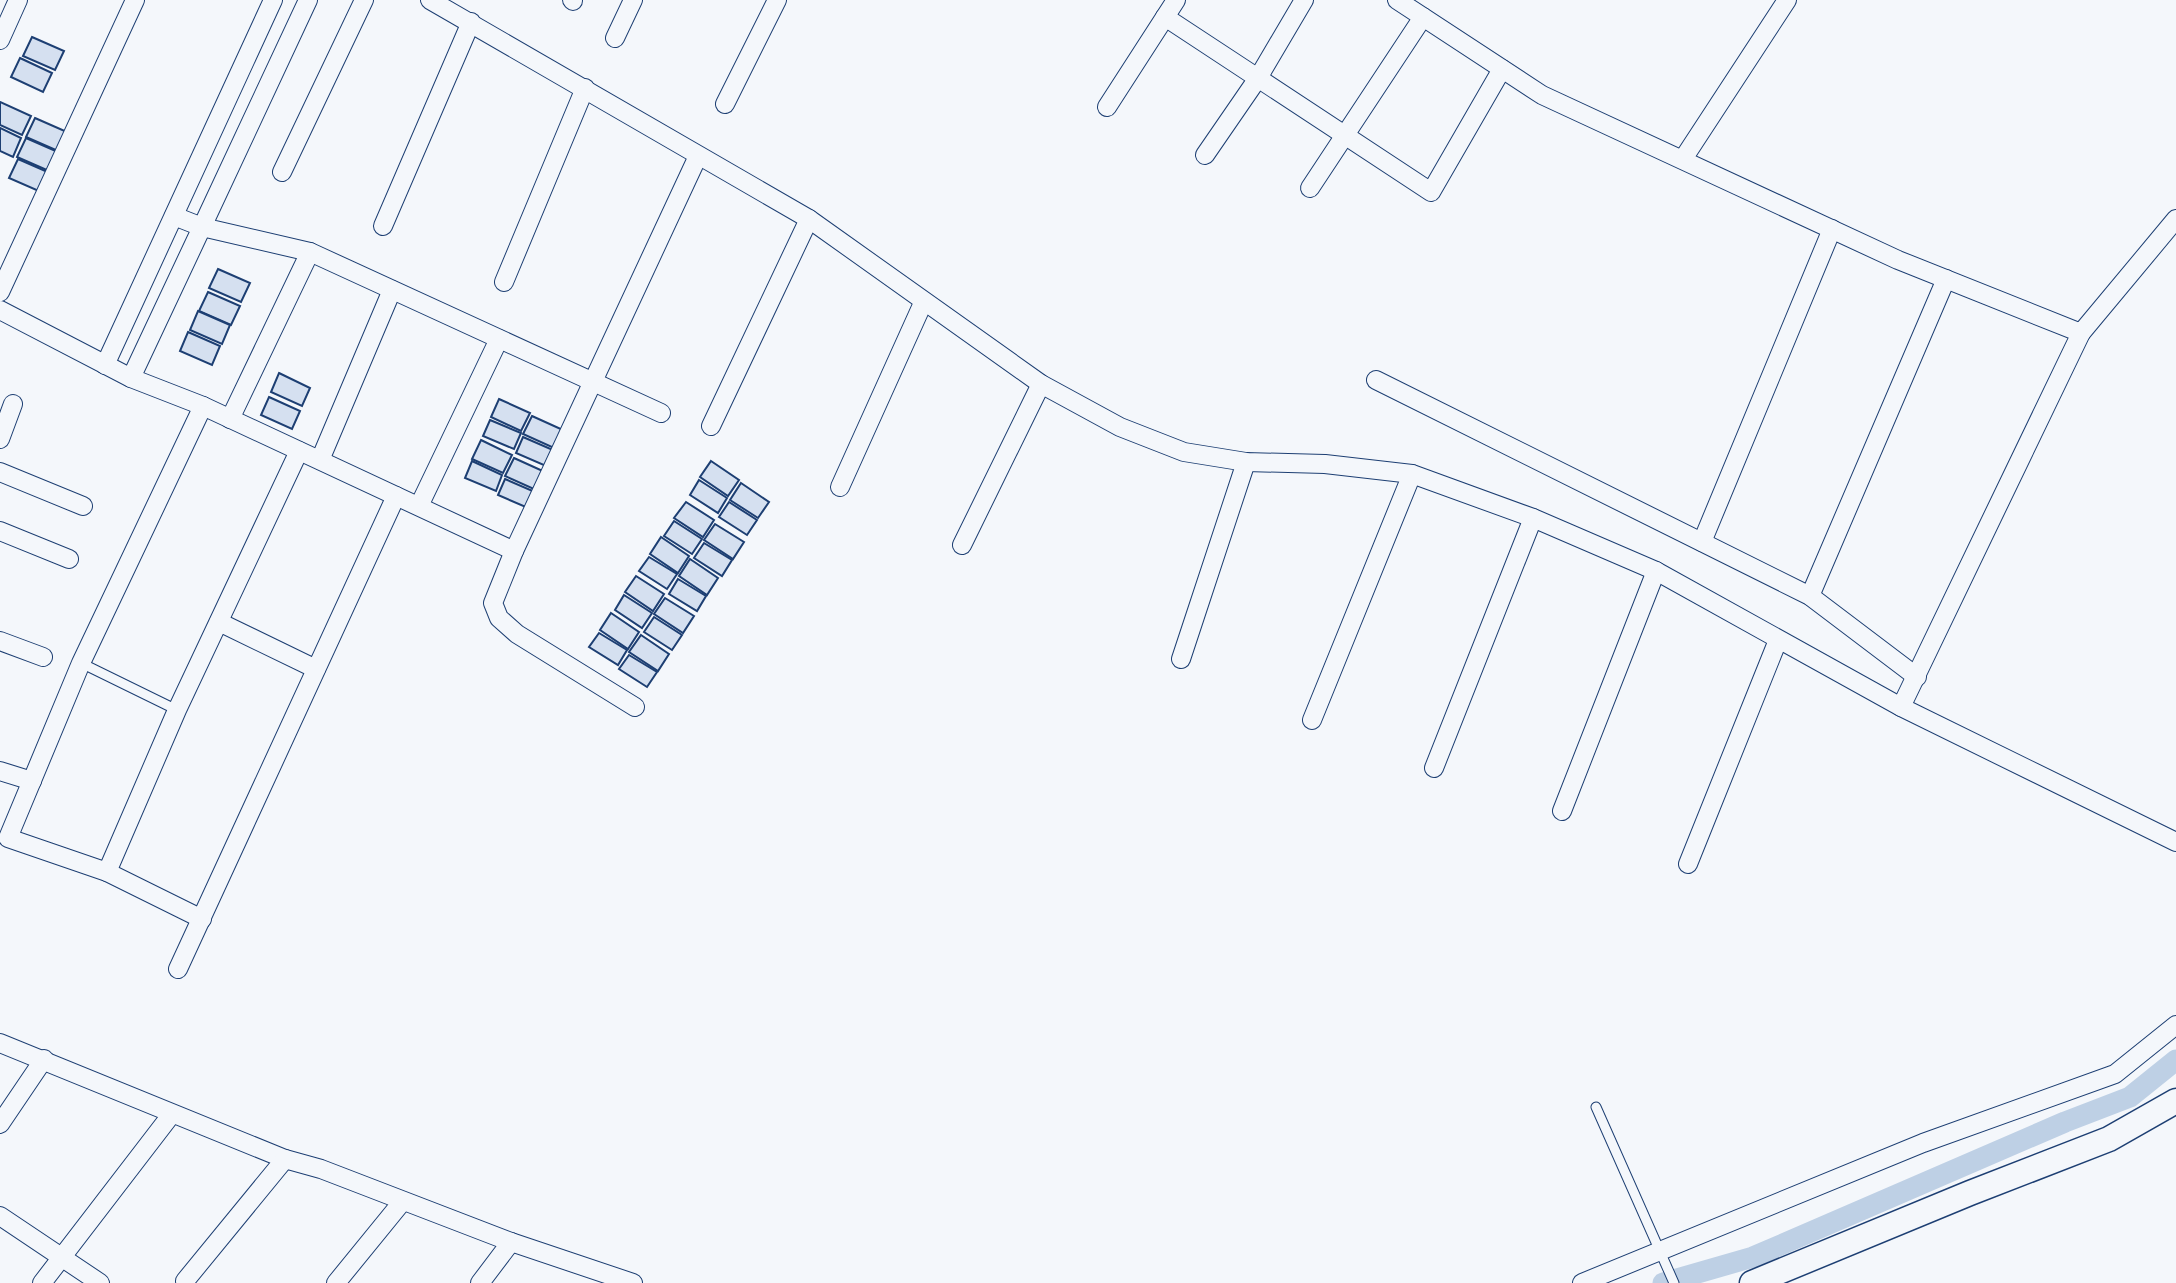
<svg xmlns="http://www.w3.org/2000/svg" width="2176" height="1283" font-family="Manrope,sans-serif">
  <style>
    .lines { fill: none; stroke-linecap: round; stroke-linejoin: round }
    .canal { stroke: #bed0e5; stroke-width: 21 }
    .building { fill: #d5e0f0; stroke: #1d3f73; stroke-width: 2 }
    .lane-casing { stroke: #1d3f73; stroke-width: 11 }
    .street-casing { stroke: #1d3f73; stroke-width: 20 }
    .secondary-casing { stroke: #1d3f73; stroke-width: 27 }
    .lane { stroke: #f4f7fb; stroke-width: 9 }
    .street { stroke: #f4f7fb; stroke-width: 18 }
    .secondary { stroke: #f4f7fb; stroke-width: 24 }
  </style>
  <rect width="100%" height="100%" fill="#f4f7fb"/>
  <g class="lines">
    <!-- canal -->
    <path class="canal" d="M1663,1283L1753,1257L2065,1122L2130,1097L2176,1060"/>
  </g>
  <!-- building -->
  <g class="building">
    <path d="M32,37L64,51L55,70L23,56Z"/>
    <path d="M20,58L52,73L43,92L11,77Z"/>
    <path d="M0,102L31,116L22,135L0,125Z"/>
    <path d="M35,118L67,132L58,151L26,137Z"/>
    <path d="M0,128L21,138L13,157L0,151Z"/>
    <path d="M26,138L58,152L49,171L17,157Z"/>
    <path d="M18,159L50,173L41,192L9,178Z"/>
    <path d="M218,269L250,283L241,302L209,288Z"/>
    <path d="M208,292L240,306L231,325L199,311Z"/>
    <path d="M198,311L230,325L222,344L190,330Z"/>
    <path d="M188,332L220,346L212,365L180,351Z"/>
    <path d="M279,373L310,388L302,406L271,392Z"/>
    <path d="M269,397L300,411L292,429L261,415Z"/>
    <path d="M499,399L530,413L521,431L491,417Z"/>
    <path d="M532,416L563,430L554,448L523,434Z"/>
    <path d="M490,420L521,433L514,449L483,436Z"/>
    <path d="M523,437L553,450L546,466L516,453Z"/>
    <path d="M481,440L512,455L503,473L472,459Z"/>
    <path d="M514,458L545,472L536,490L505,476Z"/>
    <path d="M472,461L502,475L496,491L465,478Z"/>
    <path d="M711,461L739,480L728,496L700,477Z"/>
    <path d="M505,479L535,492L528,508L498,495Z"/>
    <path d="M699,480L727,498L718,513L690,495Z"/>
    <path d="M741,483L769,502L758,518L730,500Z"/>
    <path d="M686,502L714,520L703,537L674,518Z"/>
    <path d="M729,502L757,520L747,535L719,517Z"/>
    <path d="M674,521L702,539L692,554L664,536Z"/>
    <path d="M715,524L744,542L733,559L704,540Z"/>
    <path d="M661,537L689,556L678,573L650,554Z"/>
    <path d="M704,543L732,560L722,576L694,558Z"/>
    <path d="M649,557L677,574L667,589L639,571Z"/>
    <path d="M690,559L718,578L707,595L679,576Z"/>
    <path d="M636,576L664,594L653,611L625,592Z"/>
    <path d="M678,579L706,596L697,611L669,594Z"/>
    <path d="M624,595L652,613L642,628L615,610Z"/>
    <path d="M665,598L694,616L683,633L654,614Z"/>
    <path d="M611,613L639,632L628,649L600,630Z"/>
    <path d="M654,617L682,635L672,650L644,632Z"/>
    <path d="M599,633L627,650L618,665L589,647Z"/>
    <path d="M641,635L669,654L658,671L629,652Z"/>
    <path d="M629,655L657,672L647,687L619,669Z"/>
  </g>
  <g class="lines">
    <defs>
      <g id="lane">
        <path d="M81,663L177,710"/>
        <path d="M1596,1107L1674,1283"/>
      </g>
      <g id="street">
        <path d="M308,0L202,227L310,252L661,413"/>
        <path d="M430,0L809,219L1041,384L1120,427L1184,452L1246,462L1325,464L1412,474L1533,518L1656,571L1901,707L2176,842"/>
        <path d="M572,0L573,1"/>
        <path d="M1397,0L1542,95L1898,260L2081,333L2176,219"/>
        <path d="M1165,17L1431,192L1502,69"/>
        <path d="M615,38L633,0"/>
        <path d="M0,40L18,0"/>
        <path d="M725,104L777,0"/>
        <path d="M1107,107L1176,0"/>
        <path d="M1205,155L1258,78L1304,0"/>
        <path d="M1683,159L1787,0"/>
        <path d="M282,172L364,0"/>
        <path d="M1310,188L1423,17"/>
        <path d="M174,216L202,227L131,378L203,406L514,551"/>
        <path d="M383,226L471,22"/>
        <path d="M504,282L585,88"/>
        <path d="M0,292L135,0"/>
        <path d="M0,310L131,378"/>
        <path d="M105,365L273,0"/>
        <path d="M1376,380L1810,596L1917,677"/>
        <path d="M230,419L310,252"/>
        <path d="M711,426L809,219"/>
        <path d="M0,439L13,404"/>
        <path d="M320,460L392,290"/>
        <path d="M0,472L83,506"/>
        <path d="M840,487L923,303"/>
        <path d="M419,506L499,339"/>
        <path d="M0,531L69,559"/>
        <path d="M1702,542L1832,229"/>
        <path d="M962,545L1041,384"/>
        <path d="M1810,596L1946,279"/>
        <path d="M219,622L316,669"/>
        <path d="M0,641L43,657"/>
        <path d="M1181,659L1246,462"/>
        <path d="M635,707L517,634L499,618L493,603L514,551L698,156"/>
        <path d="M1901,707L2081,333"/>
        <path d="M1312,720L1412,474"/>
        <path d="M1434,768L1533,518"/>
        <path d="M0,771L32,781"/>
        <path d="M1562,811L1656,571"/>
        <path d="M1688,864L1778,640"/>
        <path d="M107,872L177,710L299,451"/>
        <path d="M202,919L107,872L8,838L81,663L203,406"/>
        <path d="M178,969L396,496"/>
        <path d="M0,1043L285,1159L321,1169L511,1242L633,1283"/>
        <path d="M0,1124L44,1059"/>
        <path d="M0,1216L100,1283"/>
        <path d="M185,1281L285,1159"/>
        <path d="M42,1283L171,1115"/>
        <path d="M336,1283L402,1202"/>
        <path d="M480,1283L511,1242"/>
        <path d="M1582,1283L1923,1143L2115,1074L2176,1025"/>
      </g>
      <path id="secondary" d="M1752,1283L1970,1193L2109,1139L2176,1101"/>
    </defs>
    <!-- lane casing -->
    <use href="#lane" class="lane-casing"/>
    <!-- street casing -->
    <use href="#street" class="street-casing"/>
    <!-- secondary casing -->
    <use href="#secondary" class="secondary-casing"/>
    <!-- lane -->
    <use href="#lane" class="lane"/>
    <!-- street -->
    <use href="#street" class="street"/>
    <!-- secondary -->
    <use href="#secondary" class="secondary"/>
  </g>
</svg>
